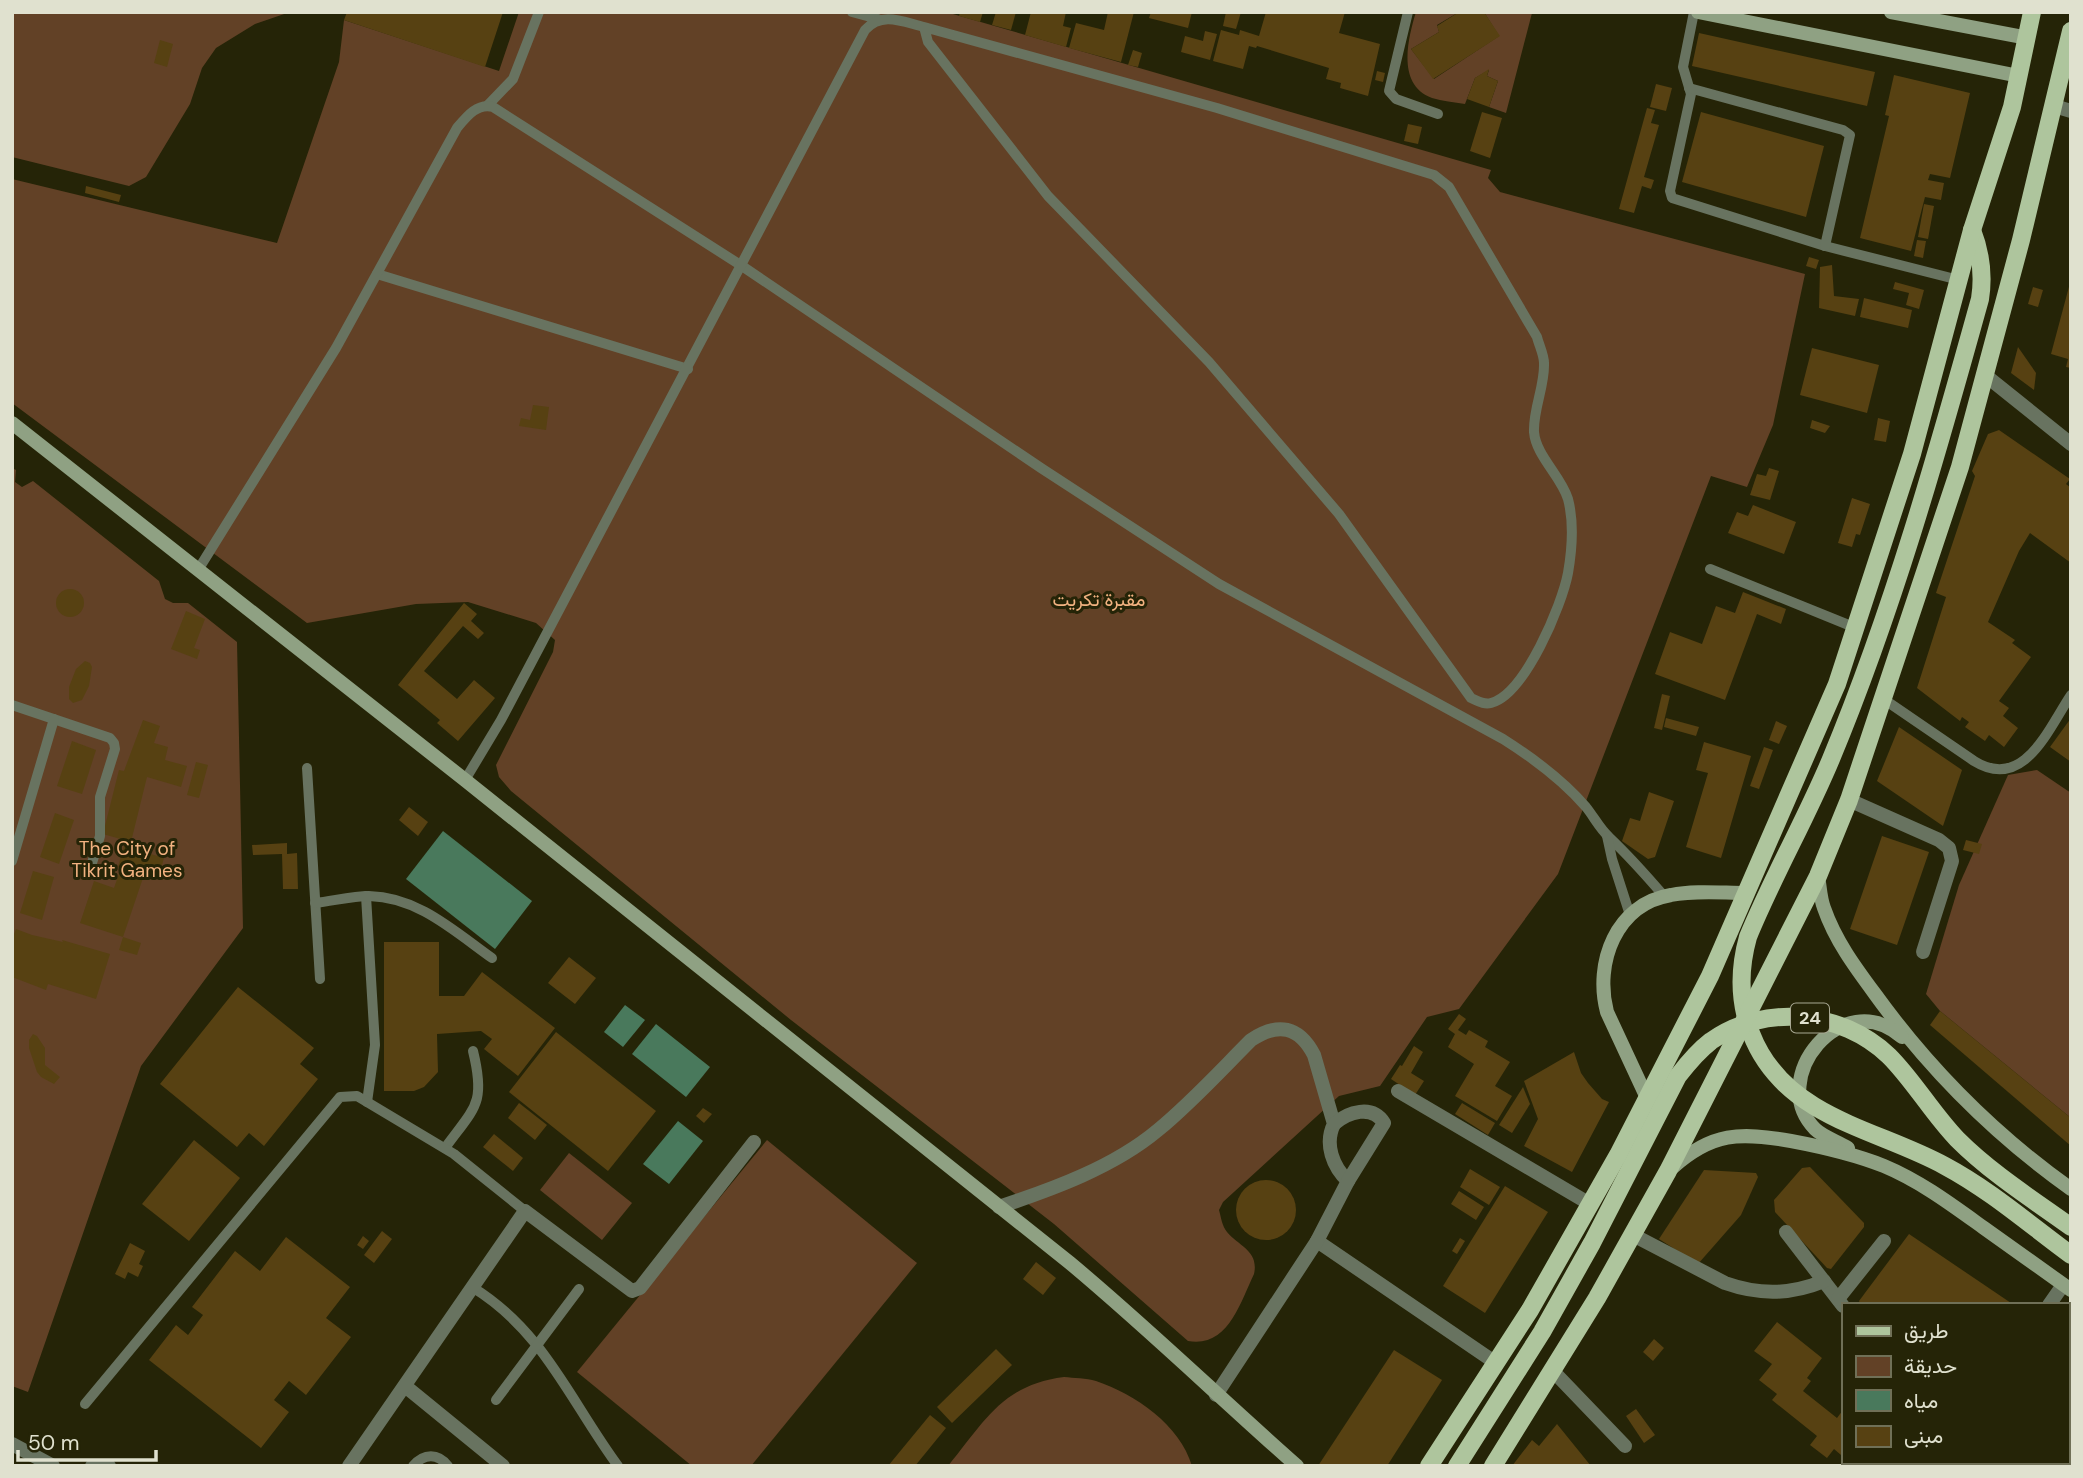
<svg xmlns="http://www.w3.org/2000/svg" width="2083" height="1478" font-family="'DM Sans',Vazirmatn,sans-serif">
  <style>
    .green { fill: #624126 }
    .water { fill: #49795c }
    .building { fill: #574112 }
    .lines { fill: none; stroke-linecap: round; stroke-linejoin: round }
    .lane { stroke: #687360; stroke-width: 10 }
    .street { stroke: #687360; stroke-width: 14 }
    .secondary { stroke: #8fa183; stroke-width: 14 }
    .primary { stroke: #aec59d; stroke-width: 18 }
    .labels { text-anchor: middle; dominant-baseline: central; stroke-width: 6; stroke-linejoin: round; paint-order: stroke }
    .shield { fill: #252407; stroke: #a8a893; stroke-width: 2 }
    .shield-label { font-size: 18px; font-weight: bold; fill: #e0e1cf }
    .park-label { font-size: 19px; fill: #f2b280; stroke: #252407 }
  </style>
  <rect width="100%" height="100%" fill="#252407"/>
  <!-- green -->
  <g class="green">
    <path d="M14,12H290L255,24L216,48L202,68L190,104L146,177L129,186L12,157Z"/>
    <path d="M519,12H946L1491,170L1488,178L1500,192L1805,274L1773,425L1747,487L1711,476L1558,874L1459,1009L1427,1017L1380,1086L1339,1096L1223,1202L1219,1210C1221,1217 1222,1226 1227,1232C1240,1247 1259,1251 1254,1274C1240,1303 1228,1348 1188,1341L1054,1224L791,1020L511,791L499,777L496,765L553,652L555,640L536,623L468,602L416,604L307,623L12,403V179L277,243L339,62L344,20L499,71Z"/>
    <path d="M1416,12H1459L1437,25L1439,32L1411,49L1434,79L1499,36L1484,12L1532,13L1506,113L1489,107L1498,81L1487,76L1489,70L1475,78L1465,104C1454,102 1442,101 1432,98C1396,85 1408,38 1416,12Z"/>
    <path d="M12,468L16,470L15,482L22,487L33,481L159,581L165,599L173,603H188L237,642L243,928L141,1066L28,1392L12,1386Z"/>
    <path d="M2037,770L2071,793V1118L1940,1011L1926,994L1959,885L2008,775Z"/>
    <path d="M767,1140L917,1263L751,1466H692L577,1372Z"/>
    <path d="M569,1153L632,1203L602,1240L540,1190Z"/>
    <path d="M1064,1377C1074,1378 1086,1378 1096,1381C1135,1394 1180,1425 1192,1466H948C985,1421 1002,1385 1064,1377Z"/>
  </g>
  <!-- water -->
  <g class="water">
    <path d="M443,831L532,901L495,949L406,879Z"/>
    <path d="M625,1005L645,1020L623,1047L604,1032Z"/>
    <path d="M656,1024L710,1067L686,1097L632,1054Z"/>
    <path d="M678,1121L703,1141L669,1184L643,1164Z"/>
  </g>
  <!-- building -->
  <g class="building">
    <path d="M347,12H503L485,67L344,20Z"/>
    <path d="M960,12H983L980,22L959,16Z"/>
    <path d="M996,12H1016L1011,30L992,25Z"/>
    <path d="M1031,12H1066L1063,26L1071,28L1066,47L1025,35Z"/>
    <path d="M1108,12H1134L1121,62L1069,48L1076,23L1104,30Z"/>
    <path d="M1151,12H1192L1188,28L1149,18Z"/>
    <path d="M1226,12H1241L1236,29L1223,26Z"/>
    <path d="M1266,12H1345L1339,33L1380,44L1368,96L1340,88L1341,83L1326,79L1329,68L1257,46L1256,48L1249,46L1243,69L1213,61L1221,30L1239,35L1240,30L1259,36Z"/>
    <path d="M1459,12H1484L1500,36L1433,79L1411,49L1439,32L1437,26Z"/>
    <path d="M1205,31L1217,34L1210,60L1181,52L1185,36L1203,41Z"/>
    <path d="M1699,33L1875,72L1867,106L1692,66Z"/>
    <path d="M160,40L173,44L167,67L154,63Z"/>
    <path d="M1133,50L1142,53L1138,67L1128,65Z"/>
    <path d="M1489,69L1487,76L1498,81L1489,107L1467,99L1475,78Z"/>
    <path d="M1377,71L1385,73L1383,82L1375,80Z"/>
    <path d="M1894,75L1970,93L1950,178L1930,174L1928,180L1944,183L1941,200L1925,197L1911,251L1860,238L1889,116L1885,115Z"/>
    <path d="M1656,84L1672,88L1666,111L1650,107Z"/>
    <path d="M1647,108L1655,110L1651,123L1659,125L1644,177L1654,180L1651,189L1642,186L1634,213L1619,209Z"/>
    <path d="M1482,112L1502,118L1490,158L1470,151Z"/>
    <path d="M1701,112L1824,146L1806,217L1682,182Z"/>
    <path d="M1408,124L1422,127L1418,144L1404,141Z"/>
    <path d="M86,186L121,195L119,202L85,193Z"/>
    <path d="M1924,204L1934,206L1928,239L1918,237Z"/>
    <path d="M1917,240L1926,241L1923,258L1914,256Z"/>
    <path d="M1809,257L1819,260L1816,269L1806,266Z"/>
    <path d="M1832,265L1834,296L1859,299L1855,316L1819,308L1820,267Z"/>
    <path d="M1895,282L1924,290L1919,309L1906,305L1909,293L1893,289Z"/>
    <path d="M2070,283H2071V368L2066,367L2068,359L2051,354Z"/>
    <path d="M2033,287L2043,290L2038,307L2028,304Z"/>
    <path d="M1864,298L1912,310L1908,328L1860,317Z"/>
    <path d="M2018,347L2036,373L2034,390L2011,373Z"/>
    <path d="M1812,348L1879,365L1867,413L1800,395Z"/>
    <path d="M533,405L549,407L546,430L519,426L521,418L530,420Z"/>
    <path d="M1878,418L1890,421L1886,442L1874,440Z"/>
    <path d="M1812,420L1830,426L1825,433L1810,428Z"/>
    <path d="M1999,430L2070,479L2066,484L2071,488V563L2030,533L2019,551L1988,622L2015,640L2012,643L2031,657L1999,701L2009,708L2003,716L2018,728L2004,747L1989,735L1985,741L1965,727L1969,722L1962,717L1960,721L1917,688L1946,597L1936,593L1975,476L1972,471L1988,434Z"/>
    <path d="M1769,468L1779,471L1770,500L1750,495L1757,474L1766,476Z"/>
    <path d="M1852,498L1870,504L1860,535L1856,534L1852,547L1838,543Z"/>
    <path d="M1753,505L1796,522L1784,554L1728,533L1737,512L1748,516Z"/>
    <circle cx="70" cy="603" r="14"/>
    <path d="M1743,592L1786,609L1781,624L1757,614L1725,700L1655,674L1670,632L1702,644L1716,606L1735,613Z"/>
    <path d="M464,603L477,614L471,621L484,633L478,639L463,626L424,671L457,699L474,680L495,698L458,741L437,723L440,720L398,685Z"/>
    <path d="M186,611L205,619L194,648L200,650L197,659L171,649Z"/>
    <path d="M85,661L90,663L92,667L89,686L82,700L73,703L69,699V687L76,669Z"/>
    <path d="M1662,694L1670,696L1662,730L1654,728Z"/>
    <path d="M1666,718L1699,727L1696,736L1664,727Z"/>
    <path d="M2071,718V762L2050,747Z"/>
    <path d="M143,720L160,726L154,743L168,747L165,760L187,766L181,787L147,777L131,842L103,834L119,770L124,771Z"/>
    <path d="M1776,721L1787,726L1779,744L1769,740Z"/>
    <path d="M1899,727L1962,770L1943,826L1877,781Z"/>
    <path d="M72,741L96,750L82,794L57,786Z"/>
    <path d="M1704,742L1751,756L1721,858L1686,847L1708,773L1696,770Z"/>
    <path d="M1764,747L1773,750L1759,789L1750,786Z"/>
    <path d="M196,762L208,765L199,798L187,795Z"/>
    <path d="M1649,792L1674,801L1655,857L1648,859L1622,841L1630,818L1640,821Z"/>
    <path d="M409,807L428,822L418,836L399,820Z"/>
    <path d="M55,813L74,820L59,864L40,857Z"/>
    <path d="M1882,836L1929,852L1897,945L1850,929Z"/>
    <path d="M1966,840L1982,844L1979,854L1963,850Z"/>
    <path d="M287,843V854L297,853L298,889H283L282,854L253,855L252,845Z"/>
    <path d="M124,846L164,858L158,879L144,875L123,937L141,943L137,955L119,950L123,937L80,923L94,881L114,888L121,868L118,867Z"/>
    <path d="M33,871L54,877L42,920L20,913Z"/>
    <path d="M16,929L32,935L63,942L62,940L110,954L96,999L48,984L46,990L12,977V939Z"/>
    <path d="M384,942H439V996H464L482,972L555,1028L518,1076L484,1049L492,1039L481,1031L437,1034L438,1072L424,1087L414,1091H384Z"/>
    <path d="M569,957L596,978L575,1004L548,983Z"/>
    <path d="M238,987L314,1048L300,1064L318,1079L264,1146L249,1133L237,1147L160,1084Z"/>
    <path d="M1940,1011L2071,1118V1146L1930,1025Z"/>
    <path d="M1459,1014L1466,1019L1458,1030L1466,1035L1469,1030L1488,1041L1485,1047L1510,1062L1495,1086L1512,1096L1497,1121L1455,1096L1474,1064L1448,1047L1455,1034L1448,1029Z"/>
    <path d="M556,1032L656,1111L608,1171L509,1092Z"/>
    <path d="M33,1034L37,1036L45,1048V1065L60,1077L54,1084L41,1077L37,1072L29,1048V1040Z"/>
    <path d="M1414,1046L1423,1052L1411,1073L1424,1081L1415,1095L1391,1079L1400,1065L1402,1066Z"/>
    <path d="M1574,1052L1581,1073L1588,1083L1602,1099L1609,1102L1572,1172L1524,1146L1538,1119L1524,1081Z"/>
    <path d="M1523,1087L1530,1104L1512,1133L1499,1125Z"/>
    <path d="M519,1103L547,1125L535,1140L508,1118Z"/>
    <path d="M1462,1103L1495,1123L1488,1135L1455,1114Z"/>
    <path d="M703,1108L712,1114L704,1123L696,1116Z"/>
    <path d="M494,1134L523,1158L513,1171L483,1147Z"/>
    <path d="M194,1140L240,1178L189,1241L142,1204Z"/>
    <path d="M1810,1167L1864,1223V1227L1831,1269L1827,1268L1775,1212L1774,1200L1802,1168Z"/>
    <path d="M1470,1169L1500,1187L1489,1205L1460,1187Z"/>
    <path d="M1704,1170L1756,1173L1758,1177L1741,1215L1698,1264L1659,1239Z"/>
    <circle cx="1266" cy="1210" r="30"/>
    <path d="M1505,1186L1548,1212L1485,1313L1443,1286Z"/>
    <path d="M1459,1191L1484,1207L1476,1220L1451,1204Z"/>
    <path d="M382,1231L392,1239L374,1263L364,1255Z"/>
    <path d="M1909,1234L2011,1303L1861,1305L1859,1301Z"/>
    <path d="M363,1236L369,1241L363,1249L357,1245Z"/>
    <path d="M286,1237L350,1287L326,1318L351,1337L306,1395L289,1381L274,1400L289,1412L261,1448L149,1360L176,1325L188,1335L203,1315L192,1307L235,1251L260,1271Z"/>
    <path d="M1460,1238L1465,1241L1457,1254L1452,1251Z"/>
    <path d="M130,1243L145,1251L139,1264L143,1266L138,1277L128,1272L125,1279L115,1274Z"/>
    <path d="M1036,1262L1056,1278L1043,1295L1023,1279Z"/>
    <path d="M1777,1322L1822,1358L1807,1378L1811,1381L1803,1391L1837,1418L1843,1410V1452L1841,1455L1834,1449L1827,1458L1810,1445L1817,1436L1772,1400L1777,1394L1759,1380L1772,1364L1754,1351Z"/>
    <path d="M1654,1339L1664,1348L1653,1361L1643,1352Z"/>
    <path d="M996,1349L1012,1365L952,1423L937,1407Z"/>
    <path d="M1394,1350L1442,1380L1387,1466H1318Z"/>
    <path d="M2067,1375L2071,1380V1401L2067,1403Z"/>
    <path d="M1636,1409L1655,1435L1644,1443L1626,1416Z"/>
    <path d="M930,1415L946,1428L915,1466H888Z"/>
    <path d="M1557,1424L1591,1466H1512L1532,1440L1539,1446Z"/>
    <path d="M1889,1462H1928L1925,1466H1894Z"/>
  </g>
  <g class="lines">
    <!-- lane -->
    <g class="lane">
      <path d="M852,12L878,19"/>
      <path d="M1408,12L1389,91L1396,99L1438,114"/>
      <path d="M1694,12L1683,67L1691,94L1670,191L1672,198L1825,246L1959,280"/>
      <path d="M1689,88L1843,130L1850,135L1825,246"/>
      <path d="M487,106L513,79L539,12"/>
      <path d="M377,274L688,369"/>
      <path d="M1710,569L1856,628"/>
      <path d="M198,570L336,348L457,128C467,116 477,103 493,107L742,266L1041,468L1219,584L1503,739C1533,758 1562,779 1586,807C1594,817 1600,829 1609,837C1629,856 1646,875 1664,896"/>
      <path d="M1882,698L1974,761C2024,792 2048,729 2071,695"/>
      <path d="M12,705L110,738L114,743L115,749L100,797V836L92,863"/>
      <path d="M307,768L320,979"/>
      <path d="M465,780L501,720L865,30C882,11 903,22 924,27L928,42L1048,196L1209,362L1339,514L1471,698C1478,701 1484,705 1491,703C1525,694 1562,605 1568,573C1572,550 1574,522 1568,499C1561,476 1536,456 1534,432C1533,409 1545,386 1544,363C1544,355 1539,345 1537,337L1449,187L1434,175L1217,108L924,27"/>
      <path d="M1607,836L1612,859L1630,915"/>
      <path d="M12,861L54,719"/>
      <path d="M366,896L375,1045L367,1102"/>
      <path d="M315,903C333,901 352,896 369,896C418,897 454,931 492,958"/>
      <path d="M445,1148C475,1107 486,1104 473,1051"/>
      <path d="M472,1287C544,1331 570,1401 618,1466"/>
      <path d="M496,1400L579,1289"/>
      <path d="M85,1404L340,1097L357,1096L454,1154L525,1211"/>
      <path d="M413,1466C424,1453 438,1453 448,1466"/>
    </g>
    <!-- street -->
    <g class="street">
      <path d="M2054,106L2071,111"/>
      <path d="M1985,375L2071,444"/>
      <path d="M1849,800L1939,840L1949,848L1952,861L1923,952"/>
      <path d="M1398,1091L1590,1204"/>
      <path d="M999,1207C1053,1189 1114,1167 1158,1130C1191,1103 1221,1070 1251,1040C1278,1022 1299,1026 1314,1055L1334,1124C1324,1144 1333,1167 1348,1181"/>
      <path d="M1786,1232L1843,1306"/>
      <path d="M1633,1235L1725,1283C1759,1295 1790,1295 1824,1281"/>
      <path d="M1317,1241L1496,1363"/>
      <path d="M1838,1299L1884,1241"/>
      <path d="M2049,1305L2063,1285"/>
      <path d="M1553,1371L1625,1446"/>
      <path d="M405,1386L503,1466"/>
      <path d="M1216,1395L1317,1241L1348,1181L1384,1123C1372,1104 1348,1112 1334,1124"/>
      <path d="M12,1444L53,1466"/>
      <path d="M1968,1462L1970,1466"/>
      <path d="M92,1466H109"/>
      <path d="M349,1466L525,1211L632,1291L640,1288L754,1142"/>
    </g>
    <!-- secondary -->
    <g class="secondary">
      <path d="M1698,12L2019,76"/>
      <path d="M1891,12L2028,38"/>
      <path d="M12,423L465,780L1070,1263C1148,1328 1221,1399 1297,1466"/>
      <path d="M1818,876C1820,886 1820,898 1824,908C1835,940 1855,967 1875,994C1930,1070 1995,1135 2071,1189"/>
      <path d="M1647,1098L1607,1012C1594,963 1616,904 1671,895C1695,890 1722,893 1747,893"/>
      <path d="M1848,1148C1839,1142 1823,1137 1815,1129C1766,1079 1842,984 1902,1037"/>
      <path d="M1672,1168C1712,1132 1740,1132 1791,1141C1823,1147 1854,1154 1884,1166C1920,1181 1952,1205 1984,1228C2013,1249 2042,1269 2071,1290"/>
    </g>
    <!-- primary -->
    <g class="primary">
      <path d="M1972,230C1981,253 1984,274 1980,299C1937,454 1893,610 1831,759C1806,819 1773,876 1748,937C1729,1005 1753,1069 1814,1106C1855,1131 1903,1143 1945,1166C1990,1190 2030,1225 2071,1255"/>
      <path d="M1429,1466L1530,1310L1618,1155L1710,976L1837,684L1912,454L1972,230L2012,107L2032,12"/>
      <path d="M1457,1466L1542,1332L1592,1243L1678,1076C1688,1063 1698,1051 1711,1041C1765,1003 1842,1011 1889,1056C1914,1081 1932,1113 1957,1139C1991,1173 2032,1199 2071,1227"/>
      <path d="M1493,1466L1597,1298L1668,1171L1818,876L1849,800L1960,467L2021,240L2071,31"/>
    </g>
  </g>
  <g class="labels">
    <!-- shield labels -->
    <rect class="shield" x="1791" y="1003.5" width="38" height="29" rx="5"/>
    <g class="shield-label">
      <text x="1810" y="1018">24</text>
    </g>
    <!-- park labels -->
    <g class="park-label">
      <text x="1099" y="599">مقبرة تكريت</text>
      <text x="127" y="848">The City of<tspan x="127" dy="22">Tikrit Games</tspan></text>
    </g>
  </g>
  <!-- border -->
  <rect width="2083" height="1478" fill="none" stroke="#e0e1cf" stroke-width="28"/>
  <!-- legend -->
  <rect x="1842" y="1303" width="228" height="161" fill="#252407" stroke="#707057" stroke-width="2"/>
  <rect x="1856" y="1326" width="35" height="10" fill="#aec59d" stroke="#707057" stroke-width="2"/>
  <text x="1904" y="1338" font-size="21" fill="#e0e1cf">طريق</text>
  <rect x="1856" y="1356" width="35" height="21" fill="#624126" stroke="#707057" stroke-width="2"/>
  <text x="1904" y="1373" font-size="21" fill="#e0e1cf">حديقة</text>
  <rect x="1856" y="1390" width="35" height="21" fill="#49795c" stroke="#707057" stroke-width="2"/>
  <text x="1904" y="1408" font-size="21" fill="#e0e1cf">مياه</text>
  <rect x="1856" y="1426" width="35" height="21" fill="#574112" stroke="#707057" stroke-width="2"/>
  <text x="1904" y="1443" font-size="21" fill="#e0e1cf">مبنى</text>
  <!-- scale -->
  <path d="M18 1450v10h138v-10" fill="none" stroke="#e0e1cf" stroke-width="3.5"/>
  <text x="28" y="1450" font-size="21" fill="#e0e1cf" stroke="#252407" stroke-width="5" paint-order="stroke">50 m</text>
</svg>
